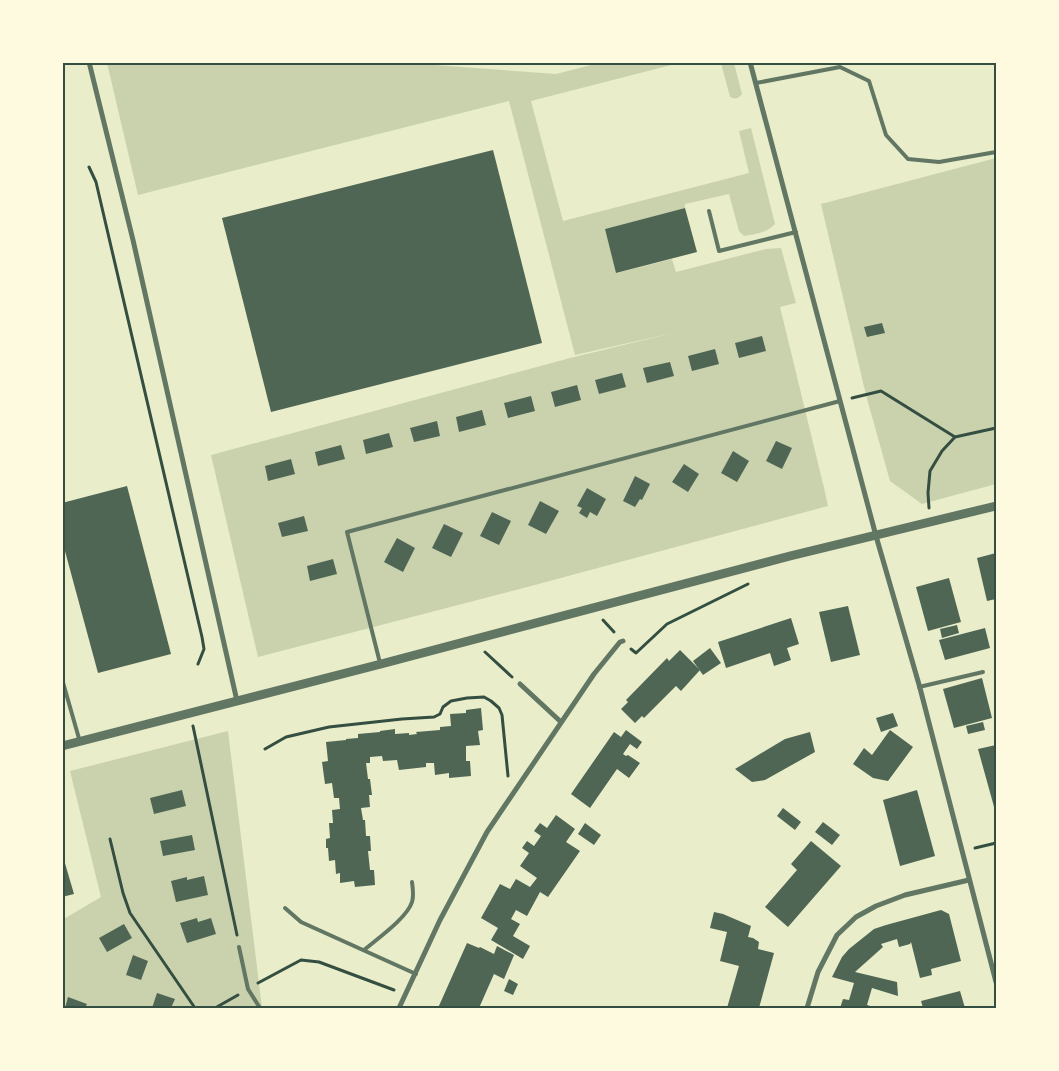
<svg xmlns="http://www.w3.org/2000/svg" width="1059" height="1071" font-family="Manrope,sans-serif">
  <style>
    .green { fill: #cad2ad }
    .building { fill: #4f6655 }
    .lines { fill: none; stroke-linecap: round; stroke-linejoin: round }
    .path { stroke: #344e41; stroke-width: 3 }
    .service { stroke: #617663; stroke-width: 4 }
    .minor { stroke: #617663; stroke-width: 5 }
    .tertiary { stroke: #617663; stroke-width: 9 }
    .neatline { fill: none; stroke: #344e41; stroke-width: 2 }
  </style>
  <rect width="100%" height="100%" fill="#e9edc9"/>
  <!-- green -->
  <g class="green">
    <path d="M393,62L556,74L599,63H679L531,101L563,221L749,173L739,131L751,128L775,224C767,233 756,234 744,236L739,231L729,194L685,204V208L605,229L617,273L672,259L676,272L766,249L781,248L796,303L780,307L825,492L828,506L531,586L258,657L211,455L574,357L673,333L575,355L509,101L138,195L107,63Z"/>
    <path d="M721,63H734L742,94C738,99 736,99 730,97Z"/>
    <path d="M996,158V484L922,504L890,481L866,395L821,204Z"/>
    <path d="M228,731L262,1008H63L62,920L101,897L70,771Z"/>
  </g>
  <!-- building -->
  <g class="building">
    <path d="M493,150L542,343L271,412L222,218Z"/>
    <path d="M685,208L697,252L616,273L605,229Z"/>
    <path d="M882,323L885,333L867,337L864,327Z"/>
    <path d="M762,336L766,351L739,358L735,343Z"/>
    <path d="M715,349L719,364L692,371L688,356Z"/>
    <path d="M670,362L674,376L647,383L643,368Z"/>
    <path d="M622,373L626,387L599,394L595,380Z"/>
    <path d="M577,385L581,400L555,407L551,392Z"/>
    <path d="M531,396L535,411L508,418L504,403Z"/>
    <path d="M482,410L486,425L459,432L456,417Z"/>
    <path d="M437,421L440,436L414,442L410,428Z"/>
    <path d="M389,433L393,447L366,454L363,440Z"/>
    <path d="M776,441L792,448L782,469L766,461Z"/>
    <path d="M341,445L345,459L318,466L315,452Z"/>
    <path d="M733,451L749,461L737,482L721,473Z"/>
    <path d="M291,459L295,474L268,481L265,466Z"/>
    <path d="M684,464L699,474L688,492L672,482Z"/>
    <path d="M635,476L650,484L642,500L640,499L635,507L623,501Z"/>
    <path d="M127,486L171,654L98,673L62,540V503Z"/>
    <path d="M587,488L606,499L597,516L590,512L587,518L579,513L582,508L577,506Z"/>
    <path d="M540,501L559,511L546,534L528,525Z"/>
    <path d="M492,512L511,521L499,545L480,536Z"/>
    <path d="M304,516L308,531L282,537L278,523Z"/>
    <path d="M444,524L463,533L451,557L432,548Z"/>
    <path d="M397,538L415,548L403,572L384,562Z"/>
    <path d="M996,553V599L987,601L977,558Z"/>
    <path d="M333,559L337,574L310,581L307,566Z"/>
    <path d="M949,578L961,622L928,631L916,587Z"/>
    <path d="M848,606L860,655L831,662L819,612Z"/>
    <path d="M791,618L799,644L787,648L791,660L774,666L770,653L726,668L718,642Z"/>
    <path d="M957,625L959,633L942,638L940,629Z"/>
    <path d="M985,628L990,648L945,660L939,640Z"/>
    <path d="M710,648L721,663L703,675L693,661Z"/>
    <path d="M680,650L700,670L681,691L676,686L644,718L642,716L635,723L621,709L628,702L626,700L667,658L669,661Z"/>
    <path d="M982,678L992,718L954,728L943,689Z"/>
    <path d="M481,708L483,730L478,731L480,745L466,746V761H470L471,776L449,778V773L435,775L434,763H426V767L399,770L397,760L383,761L382,756L370,757V763H366L368,779H370L372,795H369L370,807L361,808L363,820H365L366,836H370L371,851H368L370,870H374L375,885L355,887L354,881L340,883V873L336,874L335,860L329,861L328,848H326V839L330,838L329,823H333L332,810L340,809L339,798H334L332,783L325,784L322,762L328,761L326,742L346,740V739L358,738V734L380,732V731L395,729V734L409,733V735L417,734L416,732L440,730V727L451,726L450,714L466,713V710Z"/>
    <path d="M893,713L898,726L881,732L876,718Z"/>
    <path d="M983,722L985,730L968,734L966,726Z"/>
    <path d="M626,730L642,742L637,749L630,744L623,754L626,756L628,755L640,763L629,778L617,769L590,808L571,794L614,732L621,737Z"/>
    <path d="M890,730L913,747L888,781L873,778L853,764L864,748L872,755Z"/>
    <path d="M810,732L815,752L765,780L752,782L735,769L785,739Z"/>
    <path d="M996,745V814L978,749Z"/>
    <path d="M182,790L186,806L154,814L150,798Z"/>
    <path d="M917,790L935,856L900,866L883,800Z"/>
    <path d="M783,808L801,822L795,830L777,816Z"/>
    <path d="M556,815L575,829L566,842L580,851L548,897L540,892L527,916L516,910L511,919L520,924L513,936L530,946L523,959L491,940L498,928L481,918L500,884L510,889L516,879L530,887L537,878L520,866L529,853L522,848L527,841L534,846L541,836L534,831L540,823L547,828Z"/>
    <path d="M823,822L840,835L832,845L815,832Z"/>
    <path d="M585,823L601,835L594,845L578,834Z"/>
    <path d="M192,835L195,850L163,856L160,841Z"/>
    <path d="M811,841L841,866L788,927L765,907L797,870L791,864Z"/>
    <path d="M62,853L74,894L62,897Z"/>
    <path d="M204,876L208,895L176,902L171,881L187,877V880Z"/>
    <path d="M941,910L949,914L961,961L931,969L932,975L920,978L911,942L910,944L899,947L897,939L881,944L883,947L855,972L897,982L898,996L872,988L867,1005L877,1008H840L843,999L849,1000L854,983L832,977L842,957L849,949L874,929L886,925Z"/>
    <path d="M714,912L723,914L751,926L748,937L753,938L759,942L758,949L774,953L759,1008H727L739,966L720,961L727,932L710,928Z"/>
    <path d="M197,918L198,922L211,918L216,934L187,943L180,923Z"/>
    <path d="M124,924L132,938L107,952L99,938Z"/>
    <path d="M467,943L479,948L480,947L494,954L497,946L514,955L504,979L494,974L479,1008H438Z"/>
    <path d="M133,955L148,961L141,980L126,975Z"/>
    <path d="M509,979L518,984L513,995L504,991Z"/>
    <path d="M960,991L965,1008H923L921,1001Z"/>
    <path d="M157,993L175,999L171,1008H152Z"/>
    <path d="M68,997L87,1004L85,1008H65Z"/>
  </g>
  <g class="lines">
    <!-- path -->
    <g class="path">
      <path d="M89,167L96,182L202,637L204,649L198,664"/>
      <path d="M852,398L881,391L955,437"/>
      <path d="M929,508L928,493L930,471L942,451L955,437L996,428"/>
      <path d="M603,620L614,632"/>
      <path d="M631,649L636,653L667,624L748,584"/>
      <path d="M485,652L512,677"/>
      <path d="M193,726L237,935"/>
      <path d="M265,749L286,737L329,727L402,719L434,717L440,714L443,707L451,701L467,698L484,697L491,701L499,708L502,715L508,776"/>
      <path d="M110,839L123,893L130,913L195,1008"/>
      <path d="M975,848L996,843"/>
      <path d="M258,983L301,960L319,962L394,990"/>
      <path d="M215,1008L238,995"/>
    </g>
    <!-- service -->
    <g class="service">
      <path d="M756,83L840,67L869,81L886,135L908,159L939,162L996,152"/>
      <path d="M709,211L719,251L796,232"/>
      <path d="M380,663L347,532L840,401"/>
      <path d="M62,679L80,742"/>
      <path d="M919,687L983,672"/>
      <path d="M285,908L301,922L416,974"/>
      <path d="M239,947L248,989L260,1008"/>
      <path d="M364,950C377,939 407,918 412,902C414,896 413,889 412,882"/>
    </g>
    <!-- minor -->
    <g class="minor">
      <path d="M89,62L133,240L237,701"/>
      <path d="M750,62L876,536L920,688L996,982"/>
      <path d="M520,684L561,722"/>
      <path d="M399,1008L440,920L487,832L594,674L620,642L623,641"/>
      <path d="M807,1008L818,972L837,935L856,917L876,906L905,895L969,880"/>
    </g>
    <!-- tertiary -->
    <path class="tertiary" d="M62,746L381,664L790,556L996,506"/>
  </g>
  <!-- border -->
  <rect width="1059" height="1071" fill="none" stroke="#fefae0" stroke-width="128"/>
  <rect x="64" y="64" width="931" height="943" class="neatline"/>
</svg>
